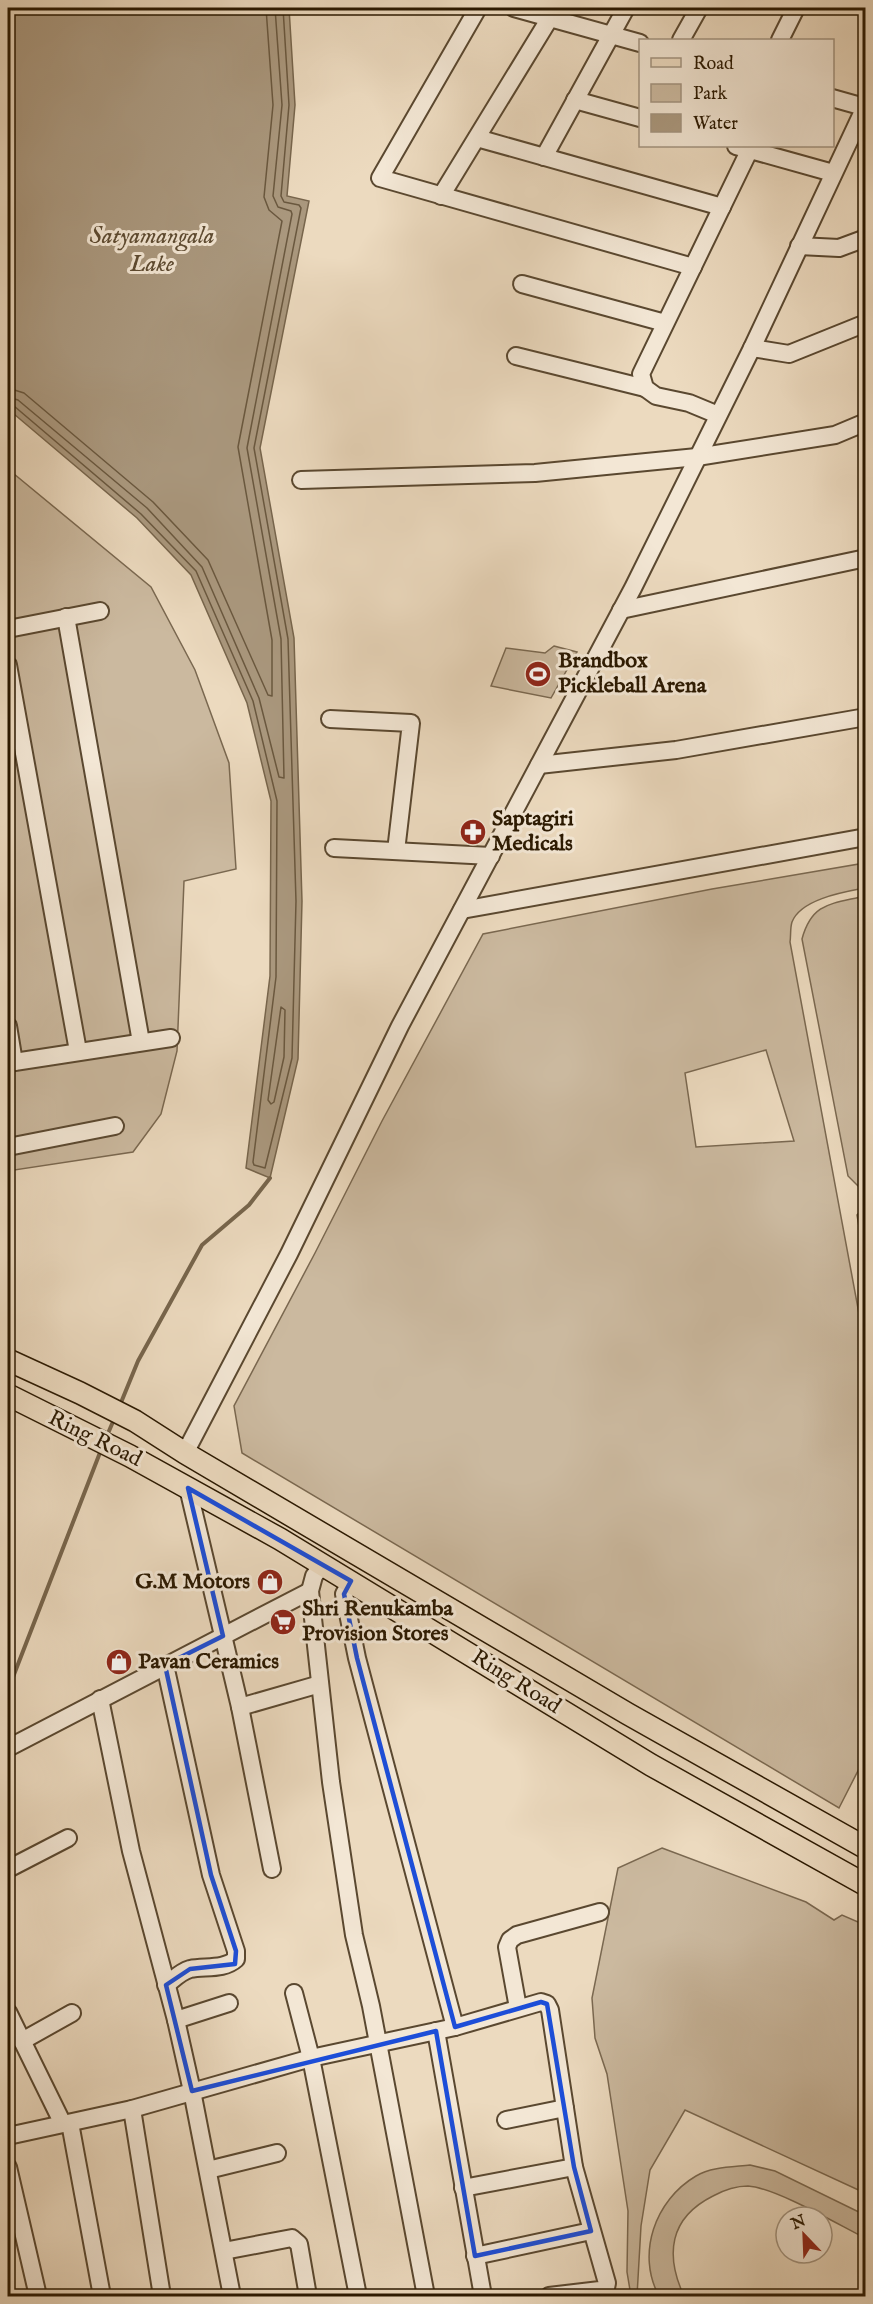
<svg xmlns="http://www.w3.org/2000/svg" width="873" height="2304" font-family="'IM FELL English',serif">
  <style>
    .green { fill: #cbb99f; stroke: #7a6850; stroke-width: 1.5; fill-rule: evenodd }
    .water { fill: #aa987e; stroke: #77654c; stroke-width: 1.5 }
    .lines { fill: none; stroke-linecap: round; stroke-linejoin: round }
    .shore { stroke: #6a583f; stroke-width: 1.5 }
    .stream { stroke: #77654c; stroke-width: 4 }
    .minor-casing { stroke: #5a4830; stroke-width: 20 }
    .major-casing { stroke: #2a1800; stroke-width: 24 }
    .minor { stroke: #f3e7d5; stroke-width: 16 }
    .major { stroke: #ecdabf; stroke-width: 21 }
    .marked { fill: none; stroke: #1d4ed8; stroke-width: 4.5; stroke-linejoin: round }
    .labels { text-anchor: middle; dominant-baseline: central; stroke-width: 6; stroke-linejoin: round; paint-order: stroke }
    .poi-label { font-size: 22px; font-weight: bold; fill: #2a1800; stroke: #f3e7d5; text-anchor: start }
    .street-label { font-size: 22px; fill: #2a1800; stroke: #f3e7d5 }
    .water-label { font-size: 24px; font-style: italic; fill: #5d4b32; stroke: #f3e7d5 }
  </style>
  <rect width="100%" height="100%" fill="#ecdabf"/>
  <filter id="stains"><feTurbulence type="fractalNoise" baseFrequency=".00333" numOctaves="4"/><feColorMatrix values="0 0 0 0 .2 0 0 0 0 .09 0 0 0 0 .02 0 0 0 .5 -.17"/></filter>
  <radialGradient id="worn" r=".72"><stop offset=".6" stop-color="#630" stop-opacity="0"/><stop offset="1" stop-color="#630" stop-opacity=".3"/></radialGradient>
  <!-- green -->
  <g class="green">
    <path d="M8,469L151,587L195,670L229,763L236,869L184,881L177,1051L161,1114L133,1152L8,1171Z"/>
    <path d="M554,646L577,652L551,698L491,686L506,648L545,653Z"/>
    <path d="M865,863V888C844,892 801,899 792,922C790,928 791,936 790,942L865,1346V1757L839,1808L242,1453L234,1406L315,1253L382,1121L483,934L712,889ZM766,1050L794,1141L696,1147L685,1073Z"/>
    <path d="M865,896L866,1188L861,1189L848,1176L802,939C812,902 832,904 865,896Z"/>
    <path d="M864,1207H865V1257L864,1256L857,1215Z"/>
    <path d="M662,1848L806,1902L834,1920L842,1915L865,1925V2193L685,2110L650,2170L641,2226L637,2296H631L627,2272L628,2211L607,2074L595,2038L592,1998L618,1868Z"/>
    <path d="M750,2165L775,2171L865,2215V2238C837,2224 776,2188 748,2186C735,2186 724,2190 713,2196C669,2218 665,2255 684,2296H659C636,2254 655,2200 696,2176C711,2167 733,2167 750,2165Z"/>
  </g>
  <!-- water -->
  <path class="water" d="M8,8H289L295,105L287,196L309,201L260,448L294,638L302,901L298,1059L270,1178L246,1168L270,976L271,801L247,703L191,575L137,518L8,409Z"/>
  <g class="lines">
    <!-- shore -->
    <g class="shore">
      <path d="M8,388L24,393L153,502L208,560L268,695L272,696V640L238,447L282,221L269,210L264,197L273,105L266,8"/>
      <path d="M8,397L18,400L147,508L202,567L259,698L279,777L284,778L281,639L247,448L292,214L291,211L278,207L273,196L282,105L275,8"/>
      <path d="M8,404L14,406L141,514L196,571L253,701L277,801L276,977L253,1162L254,1165L265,1168L292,1058L296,901L288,639L254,448L301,208L299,205L284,202L281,196L289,105L283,8"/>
      <path d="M281,1007L285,1010L284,1057L274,1102L271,1104L268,1100Z"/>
    </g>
    <!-- stream -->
    <g class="stream">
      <path d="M120,1405L138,1361L202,1245L249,1205L270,1178"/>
      <path d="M106,1438L115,1417"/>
      <path d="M8,1690L101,1450"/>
    </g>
    <defs>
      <g id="minor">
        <path d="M478,8L380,178L693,267"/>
        <path d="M514,8L640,43"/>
        <path d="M681,40L699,8"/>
        <path d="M780,40L796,8"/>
        <path d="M832,98L864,107"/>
        <path d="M575,100L640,118"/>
        <path d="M477,138L722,207"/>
        <path d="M736,146L833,173"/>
        <path d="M544,157L626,8"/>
        <path d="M441,196L556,8"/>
        <path d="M799,246L839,248L866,238"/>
        <path d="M522,284L665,323"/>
        <path d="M752,348L789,354L866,323"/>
        <path d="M516,356L645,388"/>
        <path d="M718,415L689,403L656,396L645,388L641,374L750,149"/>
        <path d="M301,480L535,473L697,457L835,435L866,422"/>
        <path d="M621,610L866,558"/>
        <path d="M66,617L141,1042"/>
        <path d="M8,629L100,611"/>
        <path d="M8,665L78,1051"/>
        <path d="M330,719L411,723L396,851"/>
        <path d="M539,765L676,750L866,717"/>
        <path d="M334,848L491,856"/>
        <path d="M462,910L866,837"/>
        <path d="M8,1026L14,1062"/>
        <path d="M8,1063L171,1038"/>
        <path d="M8,1147L115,1126"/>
        <path d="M185,1453L289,1254L400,1026L633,588L752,348L866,105"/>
        <path d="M188,1488L240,1707L272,1869"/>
        <path d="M323,1564L314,1576L310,1591L331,1782L354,1935L371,2006L426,2296"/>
        <path d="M351,1581L344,1594L357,1658L455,2027L541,2002L547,2004L550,2010L574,2167L607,2283L606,2288L600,2290L549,2296"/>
        <path d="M165,1665L211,1875L236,1951V1959C224,1970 205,1966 190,1969C180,1972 174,1979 166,1985"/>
        <path d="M100,1699L131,1851L176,2020L192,2091L232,2296"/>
        <path d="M240,1707L320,1684"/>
        <path d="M8,1748L310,1591"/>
        <path d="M8,1869L68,1838"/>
        <path d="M294,1993L311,2058L358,2296"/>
        <path d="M518,2008L507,1947L510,1940L517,1935L600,1912"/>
        <path d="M8,2012L63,2124"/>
        <path d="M176,2020L229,2003"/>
        <path d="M436,2031L483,2296"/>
        <path d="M22,2041L72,2013"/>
        <path d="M132,2109L162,2296"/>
        <path d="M506,2120L565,2108"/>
        <path d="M70,2123L102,2296"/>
        <path d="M8,2136L132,2109L311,2058L455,2027"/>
        <path d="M8,2167L38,2296"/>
        <path d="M208,2170L277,2153"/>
        <path d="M463,2188L574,2167"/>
        <path d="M224,2251L292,2238L299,2244L308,2296"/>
        <path d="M475,2256L591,2231"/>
      </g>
      <g id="major">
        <path d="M8,1360L80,1393L135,1421L185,1453L628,1714L866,1848"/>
        <path d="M8,1395L130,1456L280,1539L651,1765L866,1885"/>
      </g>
    </defs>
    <!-- minor casing -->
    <use href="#minor" class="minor-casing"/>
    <!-- major casing -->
    <use href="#major" class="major-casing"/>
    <!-- minor -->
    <use href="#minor" class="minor"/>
    <!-- major -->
    <use href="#major" class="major"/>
  </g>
  <!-- marked area -->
  <path class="marked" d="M188,1488L351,1581L344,1594L357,1658L455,2027L541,2002L547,2004L574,2167L591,2231L475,2256L436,2031L192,2091L166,1985L190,1969L235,1964L236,1951L211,1875L165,1665L223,1636Z"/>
  <!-- icons -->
  <defs>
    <symbol id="stadium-disc" viewBox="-11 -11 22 22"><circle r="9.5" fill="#8f2418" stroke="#f3e7d5"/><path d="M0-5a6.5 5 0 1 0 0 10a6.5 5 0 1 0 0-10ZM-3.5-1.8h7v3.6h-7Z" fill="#fff"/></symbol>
    <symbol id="pharmacy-disc" viewBox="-11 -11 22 22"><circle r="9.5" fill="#8f2418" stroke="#f3e7d5"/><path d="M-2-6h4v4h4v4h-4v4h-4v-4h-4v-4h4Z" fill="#fff"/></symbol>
    <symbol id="shop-disc" viewBox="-11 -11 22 22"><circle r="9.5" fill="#8f2418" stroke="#f3e7d5"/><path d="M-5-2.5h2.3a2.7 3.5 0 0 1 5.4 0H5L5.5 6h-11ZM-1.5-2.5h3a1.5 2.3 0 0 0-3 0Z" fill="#fff"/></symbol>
    <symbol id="supermarket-disc" viewBox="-11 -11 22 22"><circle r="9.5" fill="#8f2418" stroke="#f3e7d5"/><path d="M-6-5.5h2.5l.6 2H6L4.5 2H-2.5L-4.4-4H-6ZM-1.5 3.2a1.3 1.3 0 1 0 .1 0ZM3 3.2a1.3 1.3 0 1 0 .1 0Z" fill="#fff"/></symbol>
  </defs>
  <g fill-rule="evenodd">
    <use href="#stadium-disc" x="523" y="659" width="30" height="30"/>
    <use href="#pharmacy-disc" x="458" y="817" width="30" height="30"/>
    <use href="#shop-disc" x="255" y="1567" width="30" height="30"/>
    <use href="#supermarket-disc" x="268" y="1607" width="30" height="30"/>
    <use href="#shop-disc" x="104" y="1647" width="30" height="30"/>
  </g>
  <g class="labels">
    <!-- poi labels -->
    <g class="poi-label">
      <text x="558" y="661">Brandbox<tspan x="558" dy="25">Pickleball Arena</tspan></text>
      <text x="492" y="819">Saptagiri<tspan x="492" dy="25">Medicals</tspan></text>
      <text x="250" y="1582" text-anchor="end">G.M Motors</text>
      <text x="302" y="1609">Shri Renukamba<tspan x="302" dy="25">Provision Stores</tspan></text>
      <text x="138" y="1662">Pavan Ceramics</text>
    </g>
    <!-- street labels -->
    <g class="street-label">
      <text transform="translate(95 1439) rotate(26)">Ring Road</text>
      <text transform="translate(516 1682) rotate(32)">Ring Road</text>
    </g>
    <!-- water labels -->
    <g class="water-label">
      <text x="152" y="236">Satyamangala<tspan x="152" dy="28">Lake</tspan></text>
    </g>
  </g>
  <!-- margin -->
  <rect width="873" height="2304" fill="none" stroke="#ecdabf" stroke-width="30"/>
  <rect x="9" y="9" width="855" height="2286" fill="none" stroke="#2a1800" stroke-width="3"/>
  <rect x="15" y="15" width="843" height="2274" fill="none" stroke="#2a1800" stroke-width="1.5"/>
  <!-- legend -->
  <rect x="639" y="39" width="195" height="108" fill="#f3e7d5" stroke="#a39480" stroke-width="1.5"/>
  <rect x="651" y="58" width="30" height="9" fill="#ecdabf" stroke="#a39480" stroke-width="1.5"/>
  <text x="693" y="69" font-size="18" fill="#2a1800">Road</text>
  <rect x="651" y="84" width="30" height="18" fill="#cbb99f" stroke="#a39480" stroke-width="1.5"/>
  <text x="693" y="99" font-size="18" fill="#2a1800">Park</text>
  <rect x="651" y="114" width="30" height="18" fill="#aa987e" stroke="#a39480" stroke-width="1.5"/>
  <text x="693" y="129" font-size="18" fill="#2a1800">Water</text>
  <!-- north arrow -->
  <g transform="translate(804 2235) rotate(337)"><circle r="28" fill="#f3e7d5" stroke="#a39480" stroke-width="1.5"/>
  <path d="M0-4.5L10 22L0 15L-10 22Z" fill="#8f2418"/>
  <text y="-9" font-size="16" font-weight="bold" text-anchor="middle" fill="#2a1800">N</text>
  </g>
  <rect width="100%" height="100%" filter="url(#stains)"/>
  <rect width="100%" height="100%" fill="url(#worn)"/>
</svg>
